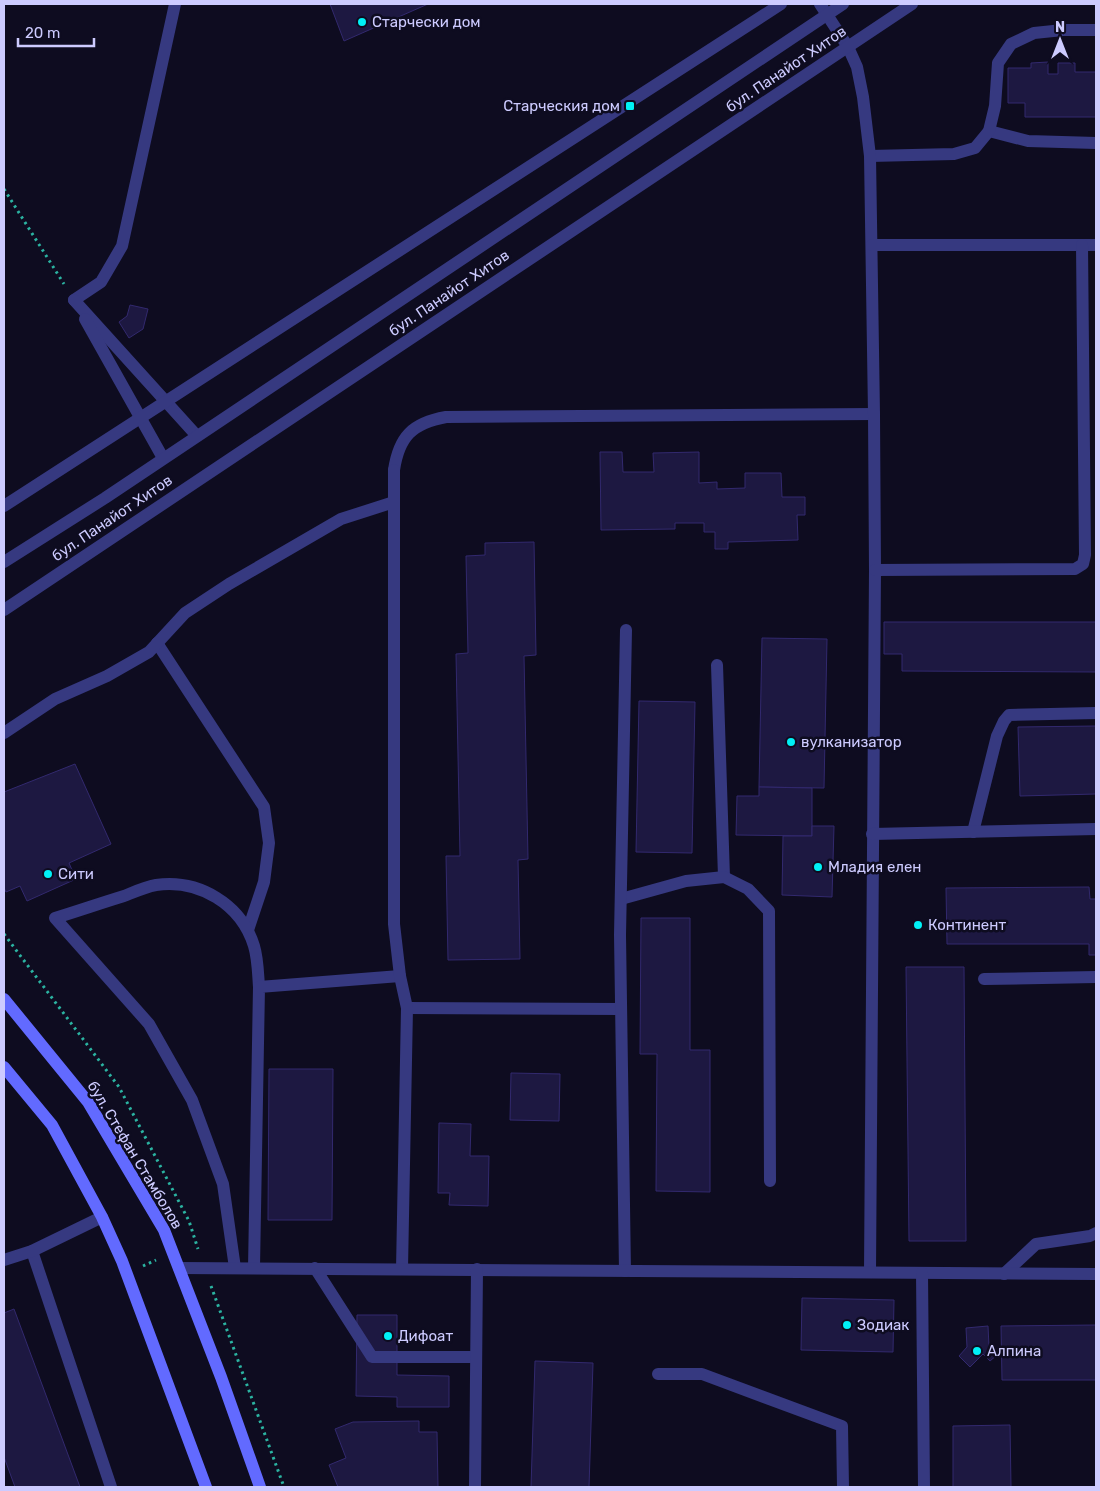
<svg xmlns="http://www.w3.org/2000/svg" width="1100" height="1491" font-family="Rubik,sans-serif">
  <style>
    .building { fill: #1d1841; stroke: #32296e }
    .lines { fill: none; stroke-linecap: round; stroke-linejoin: round }
    .path { stroke: #2bb3a1; stroke-width: 3; stroke-dasharray: 2.5 4; stroke-linecap: butt }
    .service { stroke: #363980; stroke-width: 12 }
    .minor { stroke: #363980; stroke-width: 12 }
    .tertiary { stroke: #363980; stroke-width: 12 }
    .secondary { stroke: #626aff; stroke-width: 12 }
    .poi-dot { fill: #00f1f6; stroke: #0e0c20; stroke-width: 2 }
    .labels { text-anchor: middle; dominant-baseline: central; stroke-width: 5; stroke-linejoin: round; paint-order: stroke }
    .poi-label { font-size: 15px; fill: #cdcbff; stroke: #0e0c20; text-anchor: start }
    .street-label { font-size: 15px; fill: #cdcbff; stroke: #0e0c20 }
  </style>
  <rect width="100%" height="100%" fill="#0e0c20"/>
  <!-- building -->
  <g class="building">
    <path d="M330,4H428L344,41Z"/>
    <path d="M1048,62V74H1058V63H1075V72H1096V117H1025V103H1008V68H1031V63Z"/>
    <path d="M130,305L148,309L143,329L129,338L119,322L127,316Z"/>
    <path d="M600,452H622L623,472H654L653,453L699,452V483L717,482V489L745,488V473H781L782,497H805V515H797L798,540L728,542V549H715V532H704V523H675V529L601,530Z"/>
    <path d="M534,542L536,655L524,656L528,859L518,860L520,959L448,960L446,856H460L456,654L468,653L466,556L485,555V543Z"/>
    <path d="M884,622H1096V672L902,671V654H884Z"/>
    <path d="M762,638L827,639L824,788L759,787Z"/>
    <path d="M639,701L695,702L692,853L636,852Z"/>
    <path d="M1096,726V794L1020,796L1018,727Z"/>
    <path d="M75,764L111,844L69,863L76,879L27,901L20,886L6,892L4,888V792Z"/>
    <path d="M759,787L812,788V836L736,835L737,796H759Z"/>
    <path d="M812,826H834L832,897L782,895L783,836H812Z"/>
    <path d="M1089,887L1090,899H1096V955H1089V944H947L946,888Z"/>
    <path d="M641,918H690V1050H710V1192L656,1191L657,1054H640Z"/>
    <path d="M906,967H964L966,1241H909Z"/>
    <path d="M269,1069H333L332,1220H268Z"/>
    <path d="M511,1073L560,1074L559,1121L510,1120Z"/>
    <path d="M439,1123L471,1124L470,1156H489L488,1206L449,1205L450,1193H438Z"/>
    <path d="M802,1298L894,1300L893,1352L801,1350Z"/>
    <path d="M14,1309L80,1487H15L4,1457V1313Z"/>
    <path d="M357,1315H397V1375L449,1376V1407H397V1397L356,1396Z"/>
    <path d="M1096,1325V1380H1002L1001,1326Z"/>
    <path d="M988,1326L989,1347L997,1355L990,1361L983,1354L970,1367L959,1356L967,1347L966,1328Z"/>
    <path d="M535,1361L593,1363L589,1487H531Z"/>
    <path d="M419,1421V1432H437L438,1487H338L329,1465L346,1458L335,1429L353,1422Z"/>
    <path d="M1010,1425L1011,1487H953V1426Z"/>
  </g>
  <g class="lines">
    <!-- path -->
    <g class="path">
      <path d="M4,189L64,284"/>
      <path d="M4,934L119,1087L189,1221L198,1249"/>
      <path d="M143,1266L156,1260"/>
      <path d="M211,1286L284,1487"/>
    </g>
    <!-- service -->
    <g class="service">
      <path d="M989,131L1028,141L1096,143"/>
      <path d="M870,156L954,154L975,148L989,131L995,106L998,63L1011,44L1034,33L1063,30H1096"/>
      <path d="M74,300L101,282L122,246L175,4"/>
      <path d="M74,300L197,436"/>
      <path d="M85,319L163,458"/>
      <path d="M394,470C399,437 412,423 446,417L874,414"/>
      <path d="M4,506L781,4"/>
      <path d="M157,643L264,807L269,843L264,882L248,930"/>
      <path d="M717,665L724,877"/>
      <path d="M4,733L55,699L107,676L149,652L185,613L229,584L341,519L394,502"/>
      <path d="M973,832L997,736L1004,721L1009,715L1096,713"/>
      <path d="M621,899L686,881L724,877L748,889L769,911L770,1181"/>
      <path d="M984,979L1096,977"/>
      <path d="M407,1008L621,1009"/>
      <path d="M32,1251L111,1487"/>
      <path d="M235,1268L223,1184L192,1100L149,1024L55,918C78,911 101,903 124,896C134,892 145,887 156,885C199,879 241,904 254,946C258,959 258,974 259,987"/>
      <path d="M254,1268L259,987L400,976"/>
      <path d="M315,1268L372,1357H476"/>
      <path d="M625,1271L620,935L626,630"/>
      <path d="M1004,1274L1036,1244L1090,1236L1096,1233"/>
      <path d="M658,1374H702L842,1426L843,1487"/>
    </g>
    <!-- minor -->
    <g class="minor">
      <path d="M820,4L848,47L857,67L863,97L870,156L874,414L875,570L870,1272"/>
      <path d="M872,245H1096"/>
      <path d="M394,470V924L400,976L407,1008L402,1269"/>
      <path d="M875,570L1075,569L1083,564L1085,555L1082,245"/>
      <path d="M872,834L1096,829"/>
      <path d="M4,1260L32,1251L102,1217"/>
      <path d="M179,1268L1096,1274"/>
      <path d="M922,1273L924,1487"/>
      <path d="M475,1487L477,1269"/>
    </g>
    <!-- tertiary -->
    <g class="tertiary">
      <path d="M4,562L105,498L843,4"/>
      <path d="M4,610L912,4"/>
    </g>
    <!-- secondary -->
    <g class="secondary">
      <path d="M4,999L88,1102L164,1230L221,1377L260,1487"/>
      <path d="M4,1067L52,1125L102,1217L122,1261L206,1487"/>
    </g>
  </g>
  <!-- markers -->
  <g class="poi-dot">
    <circle cx="362" cy="22" r="5"/>
    <rect x="625" y="101" width="10" height="10" rx="2.5"/>
    <circle cx="791" cy="742" r="5"/>
    <circle cx="818" cy="867" r="5"/>
    <circle cx="48" cy="874" r="5"/>
    <circle cx="918" cy="925" r="5"/>
    <circle cx="847" cy="1325" r="5"/>
    <circle cx="388" cy="1336" r="5"/>
    <circle cx="977" cy="1351" r="5"/>
  </g>
  <g class="labels">
    <!-- poi labels -->
    <g class="poi-label">
      <text x="372" y="22">Старчески дом</text>
      <text x="620" y="106" text-anchor="end">Старческия дом</text>
      <text x="801" y="742">вулканизатор</text>
      <text x="828" y="867">Младия елен</text>
      <text x="58" y="874">Сити</text>
      <text x="928" y="925">Континент</text>
      <text x="857" y="1325">Зодиак</text>
      <text x="398" y="1336">Дифоат</text>
      <text x="987" y="1351">Алпина</text>
    </g>
    <!-- street labels -->
    <g class="street-label">
      <text transform="translate(786 69) rotate(-34)">бул. Панайот Хитов</text>
      <text transform="translate(449 293) rotate(-34)">бул. Панайот Хитов</text>
      <text transform="translate(112 518) rotate(-34)">бул. Панайот Хитов</text>
      <text transform="translate(135 1155) rotate(59)">бул. Стефан Стамболов</text>
    </g>
  </g>
  <!-- border -->
  <rect width="1100" height="1491" fill="none" stroke="#cdcbff" stroke-width="10"/>
  <!-- north arrow -->
  <g transform="translate(1060 40)" stroke="#0e0c20" stroke-width="4" paint-order="stroke">
  <path d="M0-4L9 19L0 12L-9 19Z" fill="#cdcbff"/>
  <text y="-8" font-size="14" font-weight="bold" text-anchor="middle" fill="#cdcbff">N</text>
  </g>
  <!-- scale -->
  <path d="M18 38v8h76v-8" fill="none" stroke="#cdcbff" stroke-width="2.5"/>
  <text x="25" y="38" font-size="15" fill="#cdcbff" stroke="#0e0c20" stroke-width="4" paint-order="stroke">20 m</text>
</svg>
